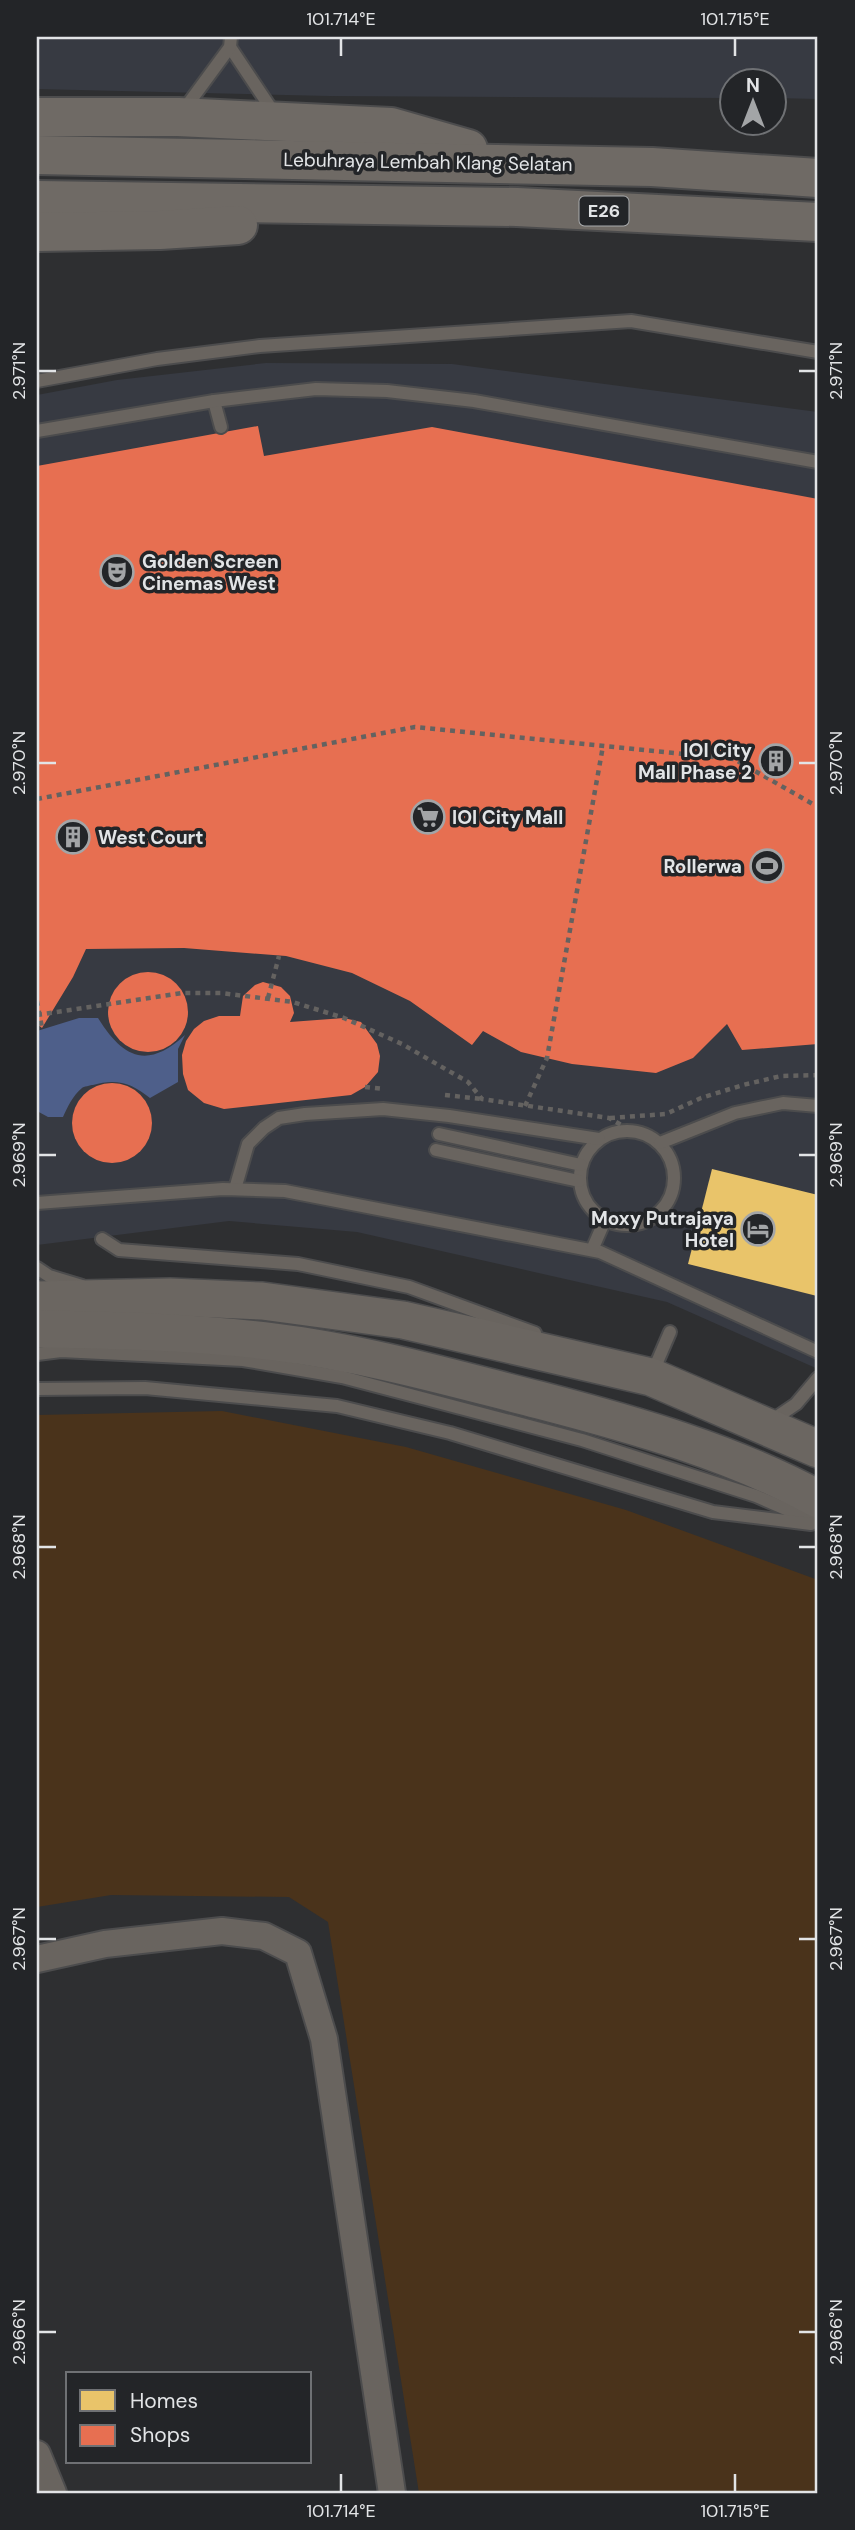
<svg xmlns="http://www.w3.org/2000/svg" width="855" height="2530" font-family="'DM Sans',sans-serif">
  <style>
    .built { fill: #373a42 }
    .green { fill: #4a331b }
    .water { fill: #4e5f8a }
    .homes { fill: #e9c46a }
    .shops { fill: #e76f51 }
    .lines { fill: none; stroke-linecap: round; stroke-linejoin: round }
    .lane-casing { stroke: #4c4c4d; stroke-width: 16 }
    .street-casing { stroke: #4c4c4d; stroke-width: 30 }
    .secondary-casing { stroke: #4c4c4d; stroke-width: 40 }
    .highway-casing { stroke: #4c4c4d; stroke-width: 42 }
    .path { stroke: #646260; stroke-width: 4.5; stroke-dasharray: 5 5; stroke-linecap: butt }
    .lane { stroke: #69645f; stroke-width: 12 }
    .street { stroke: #69645f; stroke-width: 26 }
    .secondary { stroke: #6b6661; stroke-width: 37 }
    .highway { stroke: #6f6a65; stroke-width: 38 }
    .ticks { fill: none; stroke: #e2e4e6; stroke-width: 2.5 }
    .labels { text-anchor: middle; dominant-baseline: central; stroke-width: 7; stroke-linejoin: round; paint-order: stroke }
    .shield { fill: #232528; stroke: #a9abad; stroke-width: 2 }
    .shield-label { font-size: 18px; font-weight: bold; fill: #e2e4e6 }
    .street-label { font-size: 19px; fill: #e2e4e6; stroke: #232528 }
    .poi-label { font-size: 19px; font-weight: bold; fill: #e2e4e6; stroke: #232528; text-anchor: start }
    .neatline { fill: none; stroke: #e2e4e6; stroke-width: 2.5 }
    .ticks-label { font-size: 18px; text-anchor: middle; fill: #e2e4e6 }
  </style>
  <rect width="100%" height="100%" fill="#2e2f31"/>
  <!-- built -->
  <g class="built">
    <path d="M37,37H818V99L775,98L774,80H732V98L329,96L37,89Z"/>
    <path d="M266,363L452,364L818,412V1369L667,1302L357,1232L229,1221L37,1245V395L117,380Z"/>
  </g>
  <!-- green -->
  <path class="green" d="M222,1411L406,1447L626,1510L818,1580V2493H419L328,1922L289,1897L111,1895L37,1907V1415Z"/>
  <!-- water -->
  <path class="water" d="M79,1018H98C123,1058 147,1070 185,1035L178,1049V1082L150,1098C132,1083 116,1078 93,1085C91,1085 83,1087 82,1088C73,1095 67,1108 63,1117H48L37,1111V1031Z"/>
  <!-- homes -->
  <path class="homes" d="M712,1169L818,1195L817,1296L688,1264Z"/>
  <!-- shops -->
  <g class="shops">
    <path d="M258,426L264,456L432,427L818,499V1044L742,1050L727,1024L693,1058L656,1073L572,1064L521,1052L483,1031L472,1045L410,1001L352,973L286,956L184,948L86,949L73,977L42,1028L37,1024V466Z"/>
    <circle cx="148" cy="1012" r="40"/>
    <path d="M263,982L281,987L290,996L294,1013L290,1022L344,1018L361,1022L377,1044L380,1056L378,1072L365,1087L351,1095L224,1109L204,1103L188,1090L183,1074L182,1055L186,1041L194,1029L204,1021L219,1016H240L243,996L255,985Z"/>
    <circle cx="112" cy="1123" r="40"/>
  </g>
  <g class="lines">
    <defs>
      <g id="lane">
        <path d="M230,47L274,113"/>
        <path d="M183,111L230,47L231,37"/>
        <path d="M37,381L157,359L260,346L631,321L818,352"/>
        <path d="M214,401L221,427"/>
        <path d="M37,431L214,401L316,389L387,391L474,401L818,462"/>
        <circle cx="627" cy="1178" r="47"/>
        <path d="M439,1134L581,1165"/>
        <path d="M660,1143L735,1113L783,1103L818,1106"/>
        <path d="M436,1150L579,1181"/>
        <path d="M235,1189L248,1144L264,1128L279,1118L305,1114L383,1109L449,1116L599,1139"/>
        <path d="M37,1203L223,1189L285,1191L600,1252L818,1352"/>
        <path d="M102,1239L119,1250L298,1264L409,1287L535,1333"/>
        <path d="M592,1250L605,1220"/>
        <path d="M37,1268L49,1276L82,1286"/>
        <path d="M37,1354L61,1351L243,1360L342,1377L582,1440L756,1496L818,1523"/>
        <path d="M652,1374L670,1332"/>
        <path d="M37,1389L145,1388L337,1406L450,1433L713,1512L811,1524"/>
        <path d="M768,1423L796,1404L818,1378"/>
      </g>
      <g id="street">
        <path d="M37,1959L105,1944L222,1931L264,1936L298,1953L324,2039L392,2493"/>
        <path d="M37,2454L53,2493"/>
      </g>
      <g id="secondary">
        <path d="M37,1300L170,1297L262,1301L403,1320L651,1377L818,1449"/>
        <path d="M37,1329C116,1330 196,1332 275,1342C364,1353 452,1378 539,1400C635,1425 731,1452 818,1499"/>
      </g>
      <g id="highway">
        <path d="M37,117H178L391,127L468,149"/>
        <path d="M37,155L652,167L818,178"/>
        <path d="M37,200L517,207L818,222"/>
        <path d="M37,232L160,230L238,225"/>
      </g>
    </defs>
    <!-- lane casing -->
    <use href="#lane" class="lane-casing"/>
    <!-- street casing -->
    <use href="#street" class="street-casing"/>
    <!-- secondary casing -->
    <use href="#secondary" class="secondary-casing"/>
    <!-- highway casing -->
    <use href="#highway" class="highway-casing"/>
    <!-- path -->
    <g class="path">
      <path d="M37,799L415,727L734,759L818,807"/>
      <path d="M268,998L279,956"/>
      <path d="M37,1001L42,1028"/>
      <path d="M37,1015L182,993H221L293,1002L344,1018L402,1044L468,1082L482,1099L609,1118L630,1130"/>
      <path d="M365,1087L384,1089"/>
      <path d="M445,1095L482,1099"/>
      <path d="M525,1106L547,1058L603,746"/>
      <path d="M610,1118L666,1114L701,1098L743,1085L781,1076L818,1075"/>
    </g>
    <!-- lane -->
    <use href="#lane" class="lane"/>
    <!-- street -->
    <use href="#street" class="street"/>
    <!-- secondary -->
    <use href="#secondary" class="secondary"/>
    <!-- highway -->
    <use href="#highway" class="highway"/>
  </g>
  <!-- ticks -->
  <path class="ticks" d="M341,38V56M735,38V56M38,371H56M799,371H816M38,763H56M799,763H816M38,1155H56M799,1155H816M38,1547H56M799,1547H816M38,1939H56M799,1939H816M38,2332H56M799,2332H816M341,2474V2492M735,2474V2492"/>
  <!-- icons -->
  <defs>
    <symbol id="theatre-ring" viewBox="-11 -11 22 22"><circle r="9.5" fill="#232528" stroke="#a3a5a7" stroke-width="1.5"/><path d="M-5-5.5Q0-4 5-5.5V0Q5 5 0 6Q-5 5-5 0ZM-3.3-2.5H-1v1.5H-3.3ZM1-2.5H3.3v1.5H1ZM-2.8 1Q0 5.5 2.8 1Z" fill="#a3a5a7"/></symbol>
    <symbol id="building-ring" viewBox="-11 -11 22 22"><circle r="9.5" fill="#232528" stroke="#a3a5a7" stroke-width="1.5"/><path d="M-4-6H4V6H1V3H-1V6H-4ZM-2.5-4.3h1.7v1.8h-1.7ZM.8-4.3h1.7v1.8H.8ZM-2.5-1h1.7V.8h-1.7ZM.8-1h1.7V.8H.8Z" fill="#a3a5a7"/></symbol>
    <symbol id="supermarket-ring" viewBox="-11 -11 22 22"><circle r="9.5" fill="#232528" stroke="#a3a5a7" stroke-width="1.5"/><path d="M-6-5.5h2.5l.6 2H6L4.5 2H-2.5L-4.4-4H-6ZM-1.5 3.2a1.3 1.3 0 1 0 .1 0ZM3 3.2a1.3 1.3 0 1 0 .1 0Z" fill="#a3a5a7"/></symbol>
    <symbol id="stadium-ring" viewBox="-11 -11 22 22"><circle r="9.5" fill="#232528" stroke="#a3a5a7" stroke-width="1.5"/><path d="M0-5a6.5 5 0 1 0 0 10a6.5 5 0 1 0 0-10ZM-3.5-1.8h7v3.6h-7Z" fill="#a3a5a7"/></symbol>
    <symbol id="hotel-ring" viewBox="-11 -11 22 22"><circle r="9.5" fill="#232528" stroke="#a3a5a7" stroke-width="1.5"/><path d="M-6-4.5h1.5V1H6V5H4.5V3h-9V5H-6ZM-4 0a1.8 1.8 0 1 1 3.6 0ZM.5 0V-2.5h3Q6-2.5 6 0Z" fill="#a3a5a7"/></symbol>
  </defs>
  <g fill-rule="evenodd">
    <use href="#theatre-ring" x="98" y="553" width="38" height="38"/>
    <use href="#building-ring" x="757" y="742" width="38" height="38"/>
    <use href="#supermarket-ring" x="409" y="798" width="38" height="38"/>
    <use href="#building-ring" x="54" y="818" width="38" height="38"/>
    <use href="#stadium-ring" x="748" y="847" width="38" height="38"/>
    <use href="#hotel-ring" x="739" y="1210" width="38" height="38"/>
  </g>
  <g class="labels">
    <!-- shield labels -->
    <rect class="shield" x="579.5" y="196.5" width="49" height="29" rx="5"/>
    <g class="shield-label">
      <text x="604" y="211">E26</text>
    </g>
    <!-- street labels -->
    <g class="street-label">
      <text transform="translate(428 162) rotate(1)">Lebuhraya Lembah Klang Selatan</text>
    </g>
    <!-- poi labels -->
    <g class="poi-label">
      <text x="142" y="561">Golden Screen<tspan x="142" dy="22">Cinemas West</tspan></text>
      <text x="752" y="750" text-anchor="end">IOI City<tspan x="752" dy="22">Mall Phase 2</tspan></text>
      <text x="452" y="817">IOI City Mall</text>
      <text x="98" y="837">West Court</text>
      <text x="742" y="866" text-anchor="end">Rollerwa</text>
      <text x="734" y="1218" text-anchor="end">Moxy Putrajaya<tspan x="734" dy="22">Hotel</tspan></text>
    </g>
  </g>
  <!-- border -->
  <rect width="855" height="2530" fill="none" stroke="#232528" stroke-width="77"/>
  <!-- legend -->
  <rect x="66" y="2372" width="245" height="91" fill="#232528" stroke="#6f7174" stroke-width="2"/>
  <rect x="80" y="2390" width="35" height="21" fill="#e9c46a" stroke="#6f7174" stroke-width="2"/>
  <text x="130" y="2408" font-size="21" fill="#e2e4e6">Homes</text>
  <rect x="80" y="2425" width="35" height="21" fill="#e76f51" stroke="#6f7174" stroke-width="2"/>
  <text x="130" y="2442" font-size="21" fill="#e2e4e6">Shops</text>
  <!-- north arrow -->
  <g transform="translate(753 102)"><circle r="33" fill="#232528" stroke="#6f7174" stroke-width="2"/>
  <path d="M0-5L12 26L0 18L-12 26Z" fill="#a3a5a7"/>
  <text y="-10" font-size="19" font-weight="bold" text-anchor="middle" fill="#e2e4e6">N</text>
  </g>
  <rect x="38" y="38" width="778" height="2454" class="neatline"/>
  <g class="ticks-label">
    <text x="341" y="25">101.714°E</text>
    <text x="735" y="25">101.715°E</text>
    <text transform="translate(19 371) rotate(-90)" y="6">2.971°N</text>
    <text transform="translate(836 371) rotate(-90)" y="6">2.971°N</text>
    <text transform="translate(19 763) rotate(-90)" y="6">2.970°N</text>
    <text transform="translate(836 763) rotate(-90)" y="6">2.970°N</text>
    <text transform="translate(19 1155) rotate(-90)" y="6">2.969°N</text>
    <text transform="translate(836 1155) rotate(-90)" y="6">2.969°N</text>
    <text transform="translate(19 1547) rotate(-90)" y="6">2.968°N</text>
    <text transform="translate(836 1547) rotate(-90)" y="6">2.968°N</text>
    <text transform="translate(19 1939) rotate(-90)" y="6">2.967°N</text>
    <text transform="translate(836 1939) rotate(-90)" y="6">2.967°N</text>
    <text transform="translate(19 2332) rotate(-90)" y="6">2.966°N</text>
    <text transform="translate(836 2332) rotate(-90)" y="6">2.966°N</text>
    <text x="341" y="2517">101.714°E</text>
    <text x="735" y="2517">101.715°E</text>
  </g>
</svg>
